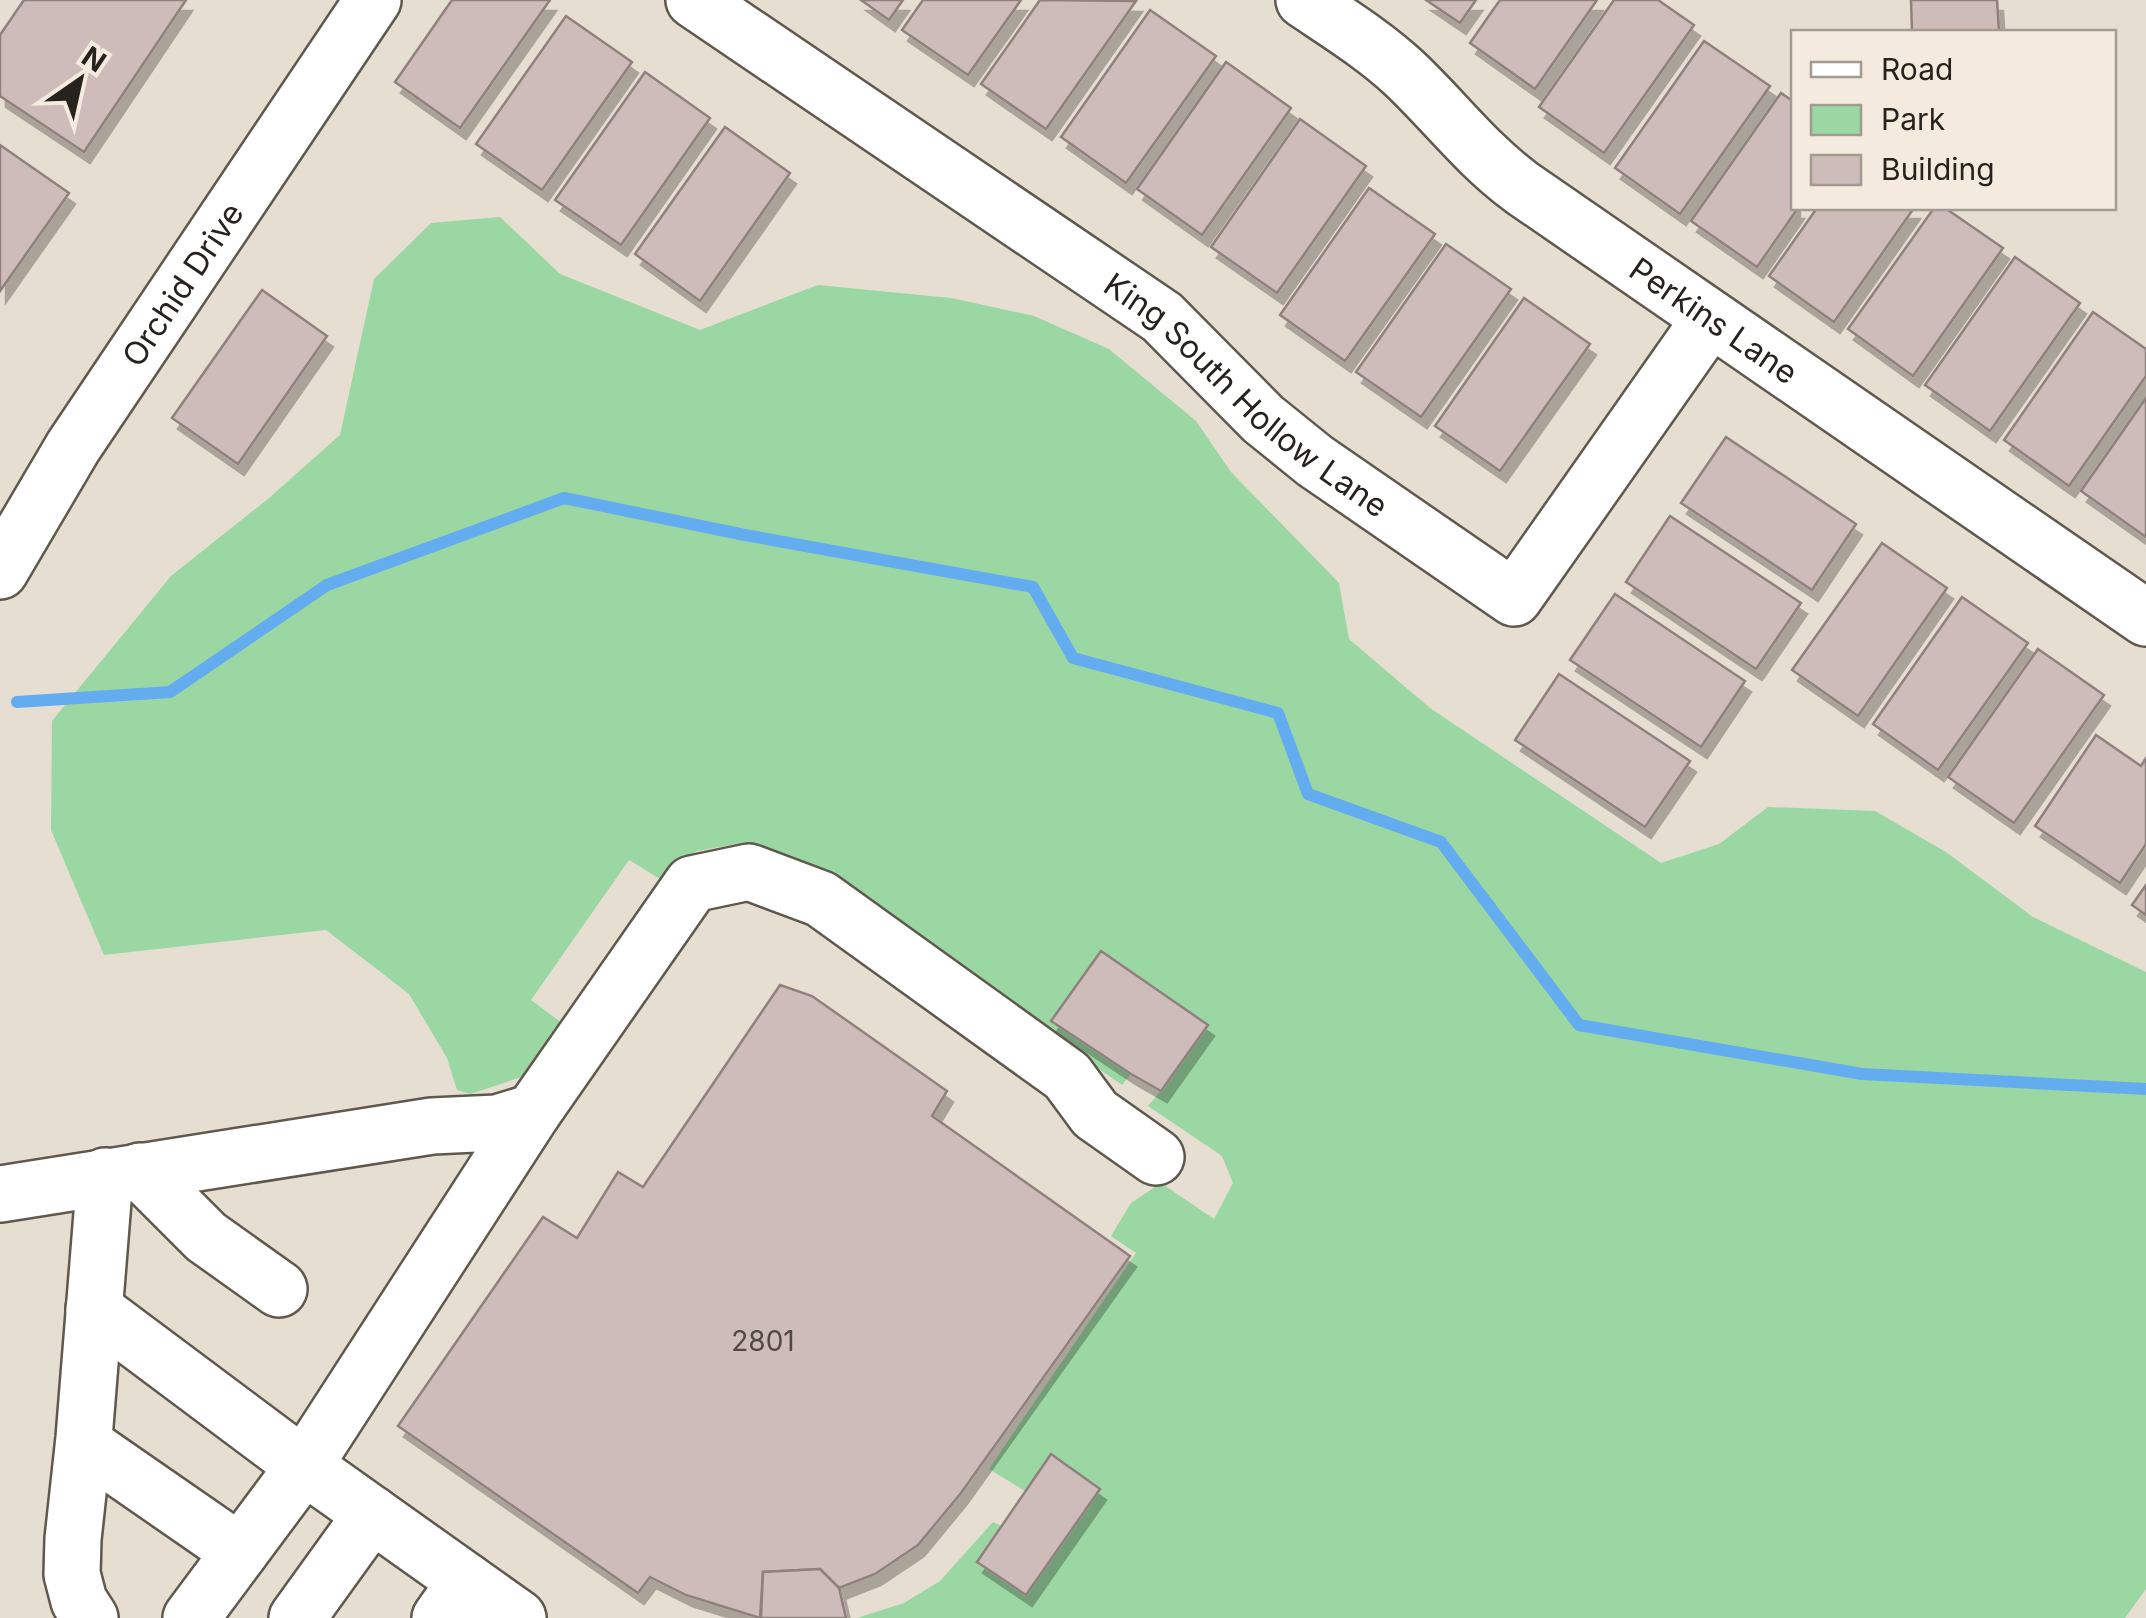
<svg xmlns="http://www.w3.org/2000/svg" width="2146" height="1618" font-family="Inter,sans-serif">
  <style>
    .green { fill: #9bd7a3 }
    .lines { fill: none; stroke-linecap: round; stroke-linejoin: round }
    .stream { stroke: #63acf0; stroke-width: 12 }
    .building { fill: #cdbcba; stroke: #90817f; stroke-width: 2.5; filter: url(#shadow) }
    .minor-casing { stroke: #5f584d; stroke-width: 60 }
    .minor { stroke: #fff; stroke-width: 55 }
    .labels { text-anchor: middle; dominant-baseline: central; stroke-width: 8; stroke-linejoin: round; paint-order: stroke }
    .number-label { font-size: 28px; fill: #504945 }
    .street-label { font-size: 32px; fill: #26231e; stroke: #f4ebde }
  </style>
  <defs>
    <filter id="shadow"><feDropShadow dx="6" dy="11" stdDeviation="0" flood-color="#0004"/></filter>
  </defs>
  <rect width="100%" height="100%" fill="#e6ded1"/>
  <!-- green -->
  <path class="green" d="M500,217L560,274L700,330L818,285L951,298L1034,316L1109,349L1196,421L1231,472L1339,583L1349,639L1430,708L1661,863L1719,844L1768,807L1875,811L1946,852L2033,917L2146,972V1589L2125,1618H857L904,1603L940,1581L993,1522L1001,1526L977,1562L1026,1595L1099,1489L1051,1455L1025,1491L989,1469L1136,1253L1111,1236L1131,1203L1161,1183L1214,1219L1233,1183L1222,1156L1148,1106L1171,1079L1207,1024L1101,952L1051,1021L1131,1074L1122,1085L822,876L789,856L737,844L697,851L660,879L629,860L531,1000L562,1023L530,1074L471,1094L457,1090L447,1058L409,994L326,930L104,955L51,830L52,721L171,576L269,498L340,435L374,279L431,223Z"/>
  <g class="lines">
    <!-- stream -->
    <path class="stream" d="M17,702L170,692L327,585L564,498L745,535L1033,587L1073,658L1278,713L1308,794L1441,842L1579,1025L1862,1074L2146,1089"/>
  </g>
  <!-- building -->
  <g class="building">
    <path d="M24,0H186L84,152L0,96V35Z"/>
    <path d="M452,0H550L460,128L395,82Z"/>
    <path d="M861,0H903L889,20Z"/>
    <path d="M923,0H1021L968,75L902,30Z"/>
    <path d="M1040,0L1136,1L1046,129L981,84Z"/>
    <path d="M1426,0H1476L1460,23Z"/>
    <path d="M1500,0H1597L1535,89L1470,43Z"/>
    <path d="M1614,0H1658L1694,25L1604,153L1539,107Z"/>
    <path d="M1911,0H1997L1999,32H1912Z"/>
    <path d="M1150,10L1216,56L1126,183L1061,137Z"/>
    <path d="M566,16L632,62L542,190L476,144Z"/>
    <path d="M1704,41L1770,86L1680,214L1615,168Z"/>
    <path d="M1226,62L1291,108L1202,235L1137,189Z"/>
    <path d="M645,72L710,118L621,245L555,200Z"/>
    <path d="M1781,93L1794,102V208H1798L1757,267L1691,221Z"/>
    <path d="M1300,119L1366,166L1277,293L1211,247Z"/>
    <path d="M725,127L790,173L700,301L635,254Z"/>
    <path d="M0,145L69,193L0,291Z"/>
    <path d="M1369,188L1435,234L1345,361L1280,315Z"/>
    <path d="M1817,208H1914L1834,322L1769,276Z"/>
    <path d="M1934,208H1945L2003,248L1913,376L1848,329Z"/>
    <path d="M1446,244L1511,289L1421,417L1356,372Z"/>
    <path d="M2015,257L2080,303L1990,431L1925,385Z"/>
    <path d="M262,290L327,336L238,464L172,418Z"/>
    <path d="M1524,298L1590,344L1500,471L1435,426Z"/>
    <path d="M2093,312L2146,349V376L2069,486L2004,440Z"/>
    <path d="M2146,398V537L2081,491Z"/>
    <path d="M1726,437L1856,524L1812,590L1681,503Z"/>
    <path d="M1670,516L1801,603L1756,669L1626,582Z"/>
    <path d="M1882,543L1947,588L1858,716L1792,670Z"/>
    <path d="M1615,594L1745,681L1701,747L1570,660Z"/>
    <path d="M1962,597L2028,643L1938,770L1873,724Z"/>
    <path d="M2038,649L2104,695L2014,823L1948,777Z"/>
    <path d="M1559,674L1690,761L1645,827L1515,740Z"/>
    <path d="M2096,735L2141,766L2146,758V844L2120,883L2035,826Z"/>
    <path d="M2146,885V915L2132,905Z"/>
    <path d="M1101,951L1208,1025L1161,1091L1131,1074L1051,1021Z"/>
    <path d="M780,985L812,996L947,1091L932,1116L1130,1256L961,1493L918,1545L875,1574L839,1588L820,1569L763,1572L760,1618L686,1595L650,1577L638,1593L398,1426L543,1217L577,1238L618,1172L643,1187Z"/>
    <path d="M1051,1454L1100,1489L1026,1595L977,1562Z"/>
    <path d="M820,1569L839,1588L846,1618H761L763,1572Z"/>
  </g>
  <g class="lines">
    <defs>
      <g id="minor">
        <path id="s1" d="M694,0L1162,317L1263,419L1315,461L1514,598L1710,319"/>
        <path id="s2" d="M1304,0C1338,23 1374,45 1405,74C1446,113 1475,153 1522,188L2146,618"/>
        <path id="s3" d="M0,571L73,447L373,0"/>
        <path d="M140,1171L206,1237L279,1289"/>
        <path d="M0,1194L432,1126L497,1123L533,1112L692,884L749,872L821,899L1067,1076L1095,1114L1156,1157"/>
        <path d="M94,1309L304,1466L533,1112"/>
        <path d="M84,1444L240,1552"/>
        <path d="M90,1618L79,1601L72,1574L73,1539L84,1438L105,1176"/>
        <path d="M191,1618L304,1466L518,1618"/>
        <path d="M297,1618L372,1514"/>
        <path d="M440,1618L466,1581"/>
      </g>
    </defs>
    <!-- minor casing -->
    <use href="#minor" class="minor-casing"/>
    <!-- minor -->
    <use href="#minor" class="minor"/>
  </g>
  <g class="labels">
    <!-- number labels -->
    <g class="number-label">
      <text x="763" y="1341">2801</text>
    </g>
    <!-- street labels -->
    <g class="street-label">
      <text stroke="none"><textPath href="#s3" startOffset="340">Orchid Drive</textPath></text>
      <text stroke="none"><textPath href="#s2" startOffset="522">Perkins Lane</textPath></text>
      <text stroke="none"><textPath href="#s1" startOffset="680">King South Hollow Lane</textPath></text>
    </g>
  </g>
  <!-- legend -->
  <rect x="1791" y="30" width="325" height="180" fill="#f4ebde" stroke="#a29b91" stroke-width="2.5"/>
  <rect x="1811" y="62" width="50" height="15" fill="#ffffff" stroke="#a29b91" stroke-width="2.5"/>
  <text x="1881" y="80" font-size="30" fill="#26231e">Road</text>
  <rect x="1811" y="105" width="50" height="30" fill="#9bd7a3" stroke="#a29b91" stroke-width="2.5"/>
  <text x="1881" y="130" font-size="30" fill="#26231e">Park</text>
  <rect x="1811" y="155" width="50" height="30" fill="#cdbcba" stroke="#a29b91" stroke-width="2.5"/>
  <text x="1881" y="180" font-size="30" fill="#26231e">Building</text>
  <!-- north arrow -->
  <g transform="translate(80 80) rotate(34)" stroke="#f4ebde" stroke-width="8" paint-order="stroke">
  <path d="M0-8L18 38L0 25L-18 38Z" fill="#26231e"/>
  <text y="-15" font-size="28" font-weight="bold" text-anchor="middle" fill="#26231e">N</text>
  </g>
</svg>
